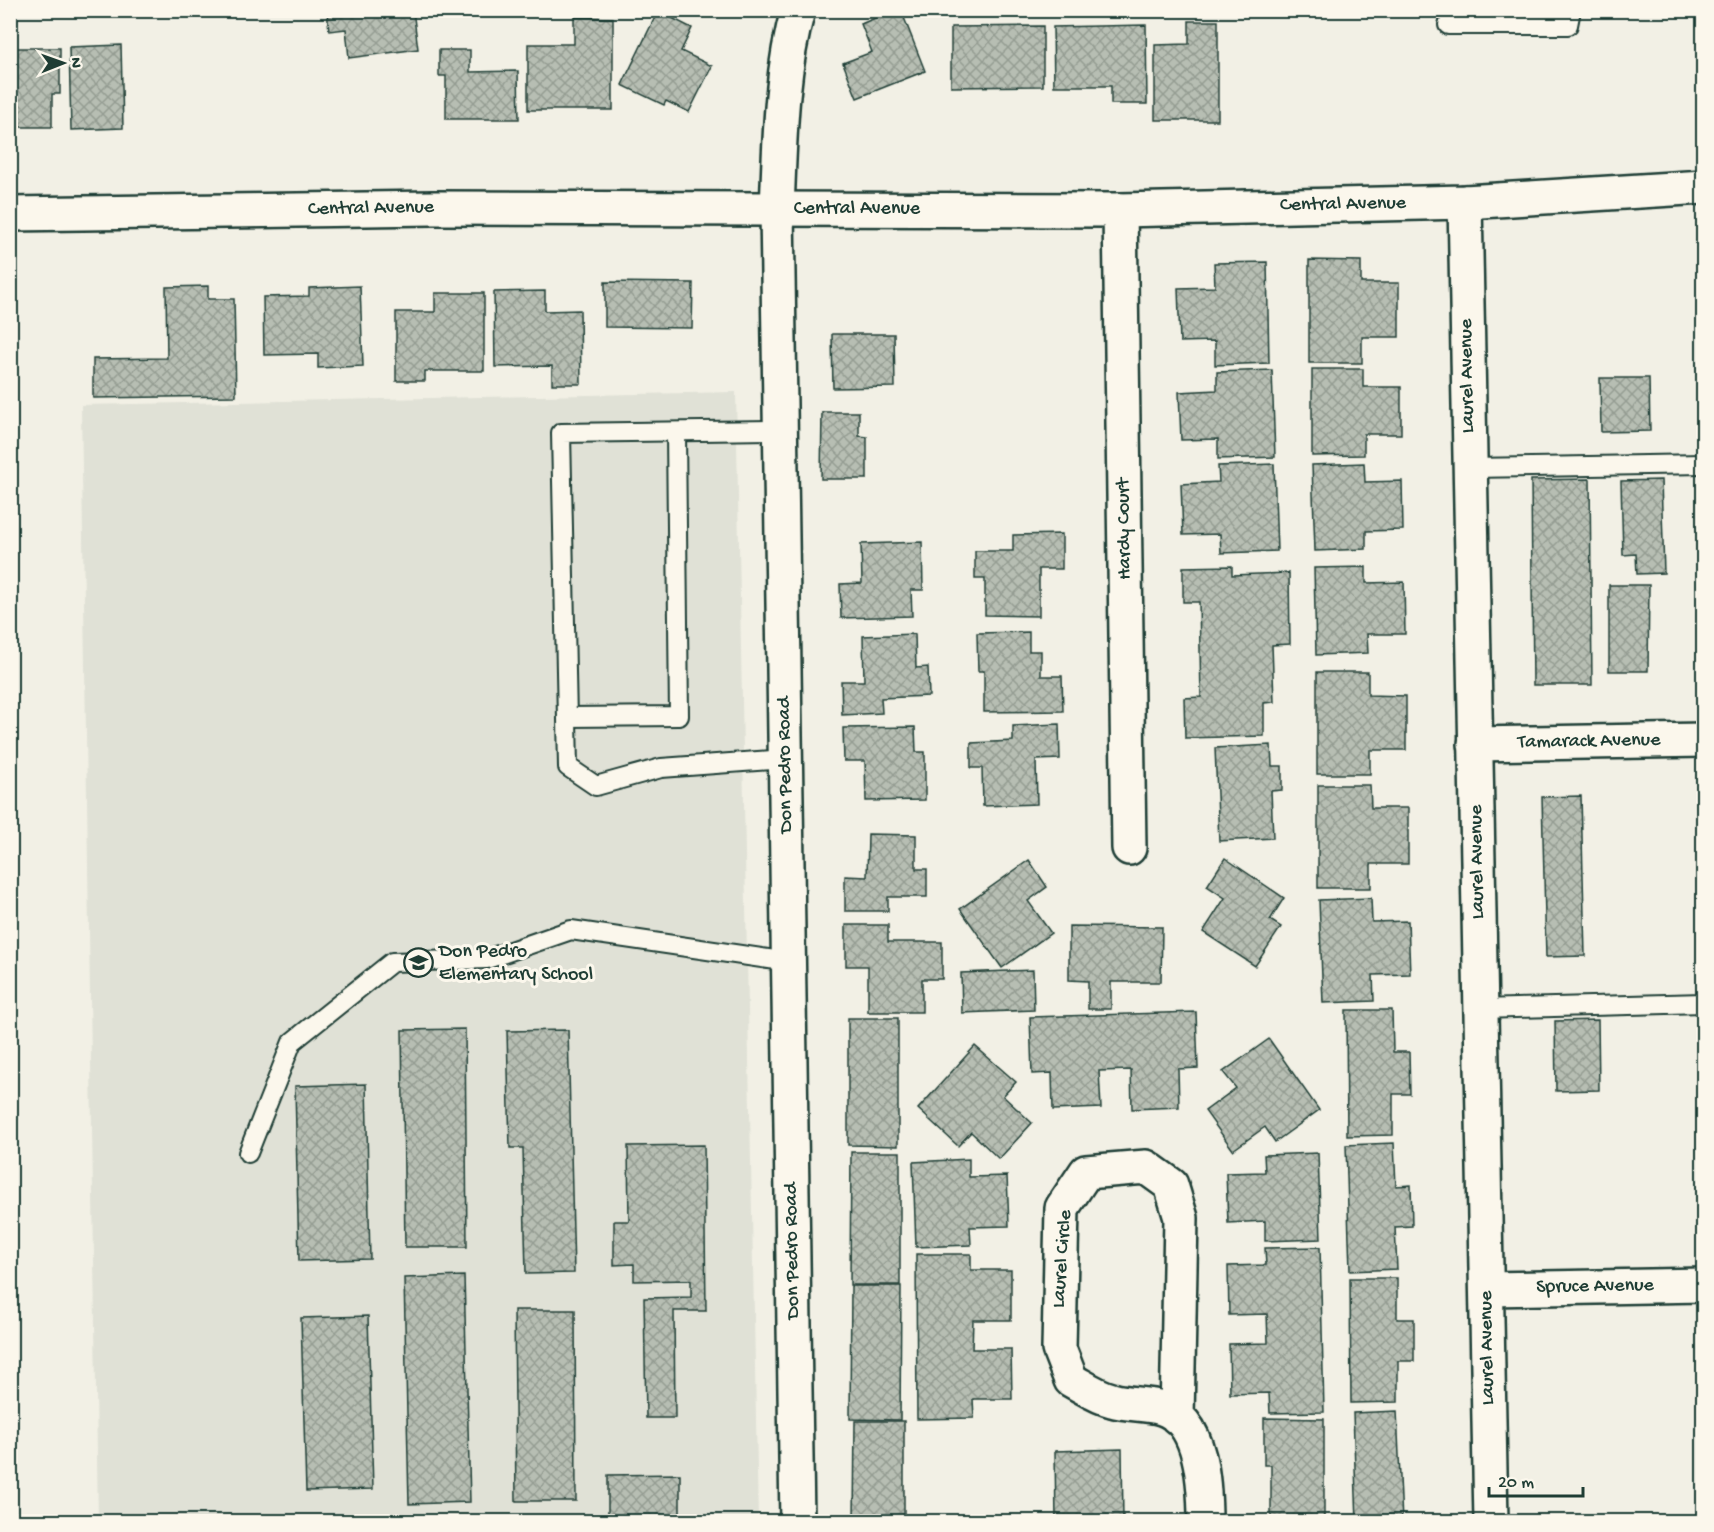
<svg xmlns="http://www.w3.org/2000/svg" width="1714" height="1532" font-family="'Gochi Hand',sans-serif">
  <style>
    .built { fill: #e0e1d6 }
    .building { fill: url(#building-cross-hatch); stroke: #1f3d34; stroke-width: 1.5 }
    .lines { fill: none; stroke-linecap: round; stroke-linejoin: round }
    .service-casing { stroke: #1f3d34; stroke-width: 22 }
    .minor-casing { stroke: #1f3d34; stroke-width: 38 }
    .tertiary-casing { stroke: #1f3d34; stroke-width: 38 }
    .service { stroke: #fbf7ec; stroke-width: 18 }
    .minor { stroke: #fbf7ec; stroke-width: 33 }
    .tertiary { stroke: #fbf7ec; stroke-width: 33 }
    .labels { text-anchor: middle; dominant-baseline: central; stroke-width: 6; stroke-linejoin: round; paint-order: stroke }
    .street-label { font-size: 20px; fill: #1f3d34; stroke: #fbf7ec }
    .poi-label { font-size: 20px; fill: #1f3d34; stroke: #fbf7ec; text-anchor: start }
  </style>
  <defs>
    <pattern id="building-cross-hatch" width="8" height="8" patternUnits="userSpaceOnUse" patternTransform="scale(1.5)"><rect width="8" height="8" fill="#b7beb3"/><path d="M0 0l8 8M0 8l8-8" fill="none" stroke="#949c92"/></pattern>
  </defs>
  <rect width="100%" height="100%" fill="#f2f0e5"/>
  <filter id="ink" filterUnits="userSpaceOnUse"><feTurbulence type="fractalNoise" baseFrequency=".0167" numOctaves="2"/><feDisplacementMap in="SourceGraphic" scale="12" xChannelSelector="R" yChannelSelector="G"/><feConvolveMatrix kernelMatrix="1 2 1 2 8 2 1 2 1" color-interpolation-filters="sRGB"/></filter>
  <g filter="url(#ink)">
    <!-- built -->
    <path class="built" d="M736,392L758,1521H98L81,405Z"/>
    <!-- building -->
    <g class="building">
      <path d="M327,10H413L418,49L349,58L346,29L329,31Z"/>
      <path d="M894,10H901L925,71L857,98L843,63L872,52L861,24Z"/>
      <path d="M658,11L692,28L681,51L712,66L689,112L666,101L664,105L622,85Z"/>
      <path d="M574,17L613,18V110H528V44H574Z"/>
      <path d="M1189,21H1218V120H1155V45L1189,44Z"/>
      <path d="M1146,25L1147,104H1111V86H1054L1053,27Z"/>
      <path d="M1043,26V86L951,87V27Z"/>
      <path d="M121,45L123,128L71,130L69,47Z"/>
      <path d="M11,48H60V94H52V127H12Z"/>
      <path d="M439,50H470V72L518,71L519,119H446V76H439Z"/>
      <path d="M1309,260L1361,261V283H1399V337H1362V363H1309Z"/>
      <path d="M1267,262L1269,363L1215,365V341L1180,342L1178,288L1215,287L1214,263Z"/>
      <path d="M605,282L693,283L692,328L605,327Z"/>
      <path d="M208,286V299H234L236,396L93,398V359L167,358L166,287Z"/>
      <path d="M360,286L363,366L318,368V354L264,355L263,297L309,296V288Z"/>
      <path d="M545,291V311L580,310L581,384H552V366L495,367L494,292Z"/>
      <path d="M435,293H484V371H425V381H396V312H435Z"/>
      <path d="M832,334H894L895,387L833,388Z"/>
      <path d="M1312,369H1363V387H1401V434H1364V455L1312,456Z"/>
      <path d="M1272,370L1275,457L1218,459V439L1181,440L1179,392L1217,390V372Z"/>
      <path d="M1600,378H1649L1650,431L1601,432Z"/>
      <path d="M822,412H859V436L867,437V479H821Z"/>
      <path d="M10,446L13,567H10Z"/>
      <path d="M1364,463L1365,482L1402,481L1403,530L1366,531V549L1315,551L1312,465Z"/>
      <path d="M1274,464L1277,551L1221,553L1220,534L1183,535L1181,484L1219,482L1218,466Z"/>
      <path d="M1590,479L1592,685H1533L1531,480Z"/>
      <path d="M1661,480L1664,573L1637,574L1636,554L1623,555L1621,481Z"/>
      <path d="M1062,534V569H1039V616L985,615V579H975V551H1013V535Z"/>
      <path d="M922,542L923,590H911L912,616L841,618L840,584L862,583L861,544Z"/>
      <path d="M1232,566V575L1289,573L1290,644L1272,645L1274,702L1264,703V736L1185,738L1184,698L1201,697L1199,602H1183V567Z"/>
      <path d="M1366,567V583L1404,582L1405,634H1367L1368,653L1316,655L1314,568Z"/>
      <path d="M1609,585H1649L1648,671H1609Z"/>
      <path d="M10,613L13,694H10Z"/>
      <path d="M1029,632V651H1041V676H1062L1063,711L984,712V671H978L977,633Z"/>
      <path d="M915,634L916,668L928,667L929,696L881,698L882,713L842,715L841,681H864L863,636Z"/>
      <path d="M1317,672H1368V695L1406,696V750H1370V774H1317Z"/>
      <path d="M1059,724L1060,759L1036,760L1037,804L983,806L982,768H971V743L1013,741V726Z"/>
      <path d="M915,727L916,752H925V800L866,801L865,761H844L843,728Z"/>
      <path d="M1271,745L1272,766H1282V790L1271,791L1273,838L1219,841L1215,748Z"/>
      <path d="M1318,785H1370L1371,808H1408V864H1371V888H1318Z"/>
      <path d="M1581,796L1585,956L1546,957L1542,797Z"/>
      <path d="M868,834L916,835V869H927V897H888V911H845V876L867,877Z"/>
      <path d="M1225,858L1284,898L1270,920L1281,927L1255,966L1203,932L1225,898L1207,886Z"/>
      <path d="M1029,860L1047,887L1028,901L1051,933L1002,968L960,909Z"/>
      <path d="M1371,898L1372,922L1408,921L1410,974L1373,975L1374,1001L1323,1003L1319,900Z"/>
      <path d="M846,925H888V942H942V979H922V1012H868V966H846Z"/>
      <path d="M1069,926L1162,927L1161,982H1111V1009H1088V981L1069,980Z"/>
      <path d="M1033,970L1034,1010L962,1013L961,973Z"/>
      <path d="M1346,1010H1392L1393,1052H1409L1410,1094H1393V1135L1347,1136Z"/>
      <path d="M1196,1012L1198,1068L1178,1069L1179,1107L1132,1109L1131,1070L1099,1071L1101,1108L1053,1110L1052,1073L1032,1074L1030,1017Z"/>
      <path d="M848,1018H898V1146L848,1145Z"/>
      <path d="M1598,1020L1599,1090L1556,1091L1555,1021Z"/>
      <path d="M465,1029L467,1247H405L402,1030Z"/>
      <path d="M568,1030L574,1273L526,1274L523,1148H510L507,1031Z"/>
      <path d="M1269,1039L1319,1110L1275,1142L1265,1127L1233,1150L1205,1111L1236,1088L1223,1072Z"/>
      <path d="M975,1046L1016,1082L1003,1096L1032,1123L999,1159L971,1132L958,1146L918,1109Z"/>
      <path d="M366,1084L370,1259L299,1261L295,1086Z"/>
      <path d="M1394,1143L1396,1186L1411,1185L1412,1226L1395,1227L1397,1269L1350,1271L1346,1145Z"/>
      <path d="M704,1145L706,1311H674L675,1418H646L644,1298L691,1297V1280L634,1281V1264L614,1265V1221H629L628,1146Z"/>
      <path d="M851,1152H900V1285H850Z"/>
      <path d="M1318,1153L1321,1239L1265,1241V1221L1228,1223L1226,1173L1265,1172L1264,1155Z"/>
      <path d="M969,1159V1177L1007,1176L1009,1226L970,1227L971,1245L916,1247L913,1162Z"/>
      <path d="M1320,1247L1324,1412L1270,1413L1269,1393L1230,1394L1229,1344L1268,1343L1267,1314L1229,1315L1228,1266L1266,1265L1265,1248Z"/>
      <path d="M916,1254H971V1270H1011V1320H973L972,1349H1011L1012,1399H973L974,1418L917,1419Z"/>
      <path d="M464,1276L470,1502L409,1504L404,1278Z"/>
      <path d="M1350,1278H1397V1319H1414V1361H1398V1402L1351,1403Z"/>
      <path d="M851,1286H901L900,1420L850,1419Z"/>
      <path d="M514,1310H575L576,1501H516Z"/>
      <path d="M368,1316L373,1489L306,1491L301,1318Z"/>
      <path d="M1397,1411L1402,1522H1357L1353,1413Z"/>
      <path d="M1264,1418L1324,1419V1522H1271V1465H1264Z"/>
      <path d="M855,1421H904V1522H854Z"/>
      <path d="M1122,1449L1123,1522H1056L1055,1451Z"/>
      <path d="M680,1474V1522H608V1475Z"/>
    </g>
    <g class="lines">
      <defs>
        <g id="service">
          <path d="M1448,25H1568L1571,10"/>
          <path d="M780,430L561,433L568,767L596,786L661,768L786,759"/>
          <path d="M1470,468L1704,464"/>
          <path d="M567,717L679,716L676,432"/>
          <path d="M1481,1009L1704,1003"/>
          <path d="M248,1153L292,1042L392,962L487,959L571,930L789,962"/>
        </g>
        <g id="minor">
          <path d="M1465,202L1491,1522"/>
          <path d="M1120,210L1129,848"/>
          <path d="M1475,744L1704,740"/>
          <path d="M1487,1289L1704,1285"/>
          <path d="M1177,1417L1181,1218L1171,1185L1146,1167L1086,1172L1062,1208L1059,1349L1071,1380C1084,1387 1098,1397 1112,1400C1128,1405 1146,1403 1162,1408C1203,1421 1205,1487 1205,1522"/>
          <path d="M797,1522L777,209C780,142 780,75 798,10"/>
        </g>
        <path id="tertiary" d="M10,214L433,208L1120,210L1465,202L1704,187"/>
      </defs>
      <!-- service casing -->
      <use href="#service" class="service-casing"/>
      <!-- minor casing -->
      <use href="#minor" class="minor-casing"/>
      <!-- tertiary casing -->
      <use href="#tertiary" class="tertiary-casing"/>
      <!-- service -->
      <use href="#service" class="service"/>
      <!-- minor -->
      <use href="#minor" class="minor"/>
      <!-- tertiary -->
      <use href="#tertiary" class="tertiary"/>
    </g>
  </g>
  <!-- icons -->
  <defs>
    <symbol id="school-ring" viewBox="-11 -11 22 22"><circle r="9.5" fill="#fbf7ec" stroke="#1f3d34" stroke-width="1.5"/><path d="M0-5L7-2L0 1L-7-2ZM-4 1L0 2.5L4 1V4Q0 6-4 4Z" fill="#1f3d34"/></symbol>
  </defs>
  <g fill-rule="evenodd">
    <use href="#school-ring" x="402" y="946" width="33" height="33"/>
  </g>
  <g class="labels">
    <!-- street labels -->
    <g class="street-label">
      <text transform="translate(1343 205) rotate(-1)">Central Avenue</text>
      <text transform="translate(371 209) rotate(-1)">Central Avenue</text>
      <text x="857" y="209">Central Avenue</text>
      <text transform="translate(1468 376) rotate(-91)">Laurel Avenue</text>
      <text transform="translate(1125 529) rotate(-91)">Hardy Court</text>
      <text transform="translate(1589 742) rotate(-1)">Tamarack Avenue</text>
      <text transform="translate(786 765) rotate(-91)">Don Pedro Road</text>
      <text transform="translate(1478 862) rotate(-91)">Laurel Avenue</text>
      <text transform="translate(793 1251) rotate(-91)">Don Pedro Road</text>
      <text transform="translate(1063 1259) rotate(-86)">Laurel Circle</text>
      <text transform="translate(1595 1287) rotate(-1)">Spruce Avenue</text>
      <text transform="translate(1488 1348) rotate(-91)">Laurel Avenue</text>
    </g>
    <!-- poi labels -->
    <g class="poi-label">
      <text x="439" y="952">Don Pedro<tspan x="439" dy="23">Elementary School</tspan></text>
    </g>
  </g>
  <!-- margin -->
  <rect width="1714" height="1532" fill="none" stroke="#fbf7ec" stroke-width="36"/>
  <rect x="18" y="18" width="1678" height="1496" fill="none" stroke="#1f3d34" stroke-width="2" filter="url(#ink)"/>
  <!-- north arrow -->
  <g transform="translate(63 63) rotate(89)" stroke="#fbf7ec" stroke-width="4.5" paint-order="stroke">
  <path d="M0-4.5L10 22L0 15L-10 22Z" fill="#1f3d34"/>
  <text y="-9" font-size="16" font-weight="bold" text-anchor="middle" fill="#1f3d34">N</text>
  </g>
  <!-- scale -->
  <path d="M1489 1487v9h94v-9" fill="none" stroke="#1f3d34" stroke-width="3"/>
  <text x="1498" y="1487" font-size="18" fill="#1f3d34" stroke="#fbf7ec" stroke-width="4.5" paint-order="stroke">20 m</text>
</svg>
